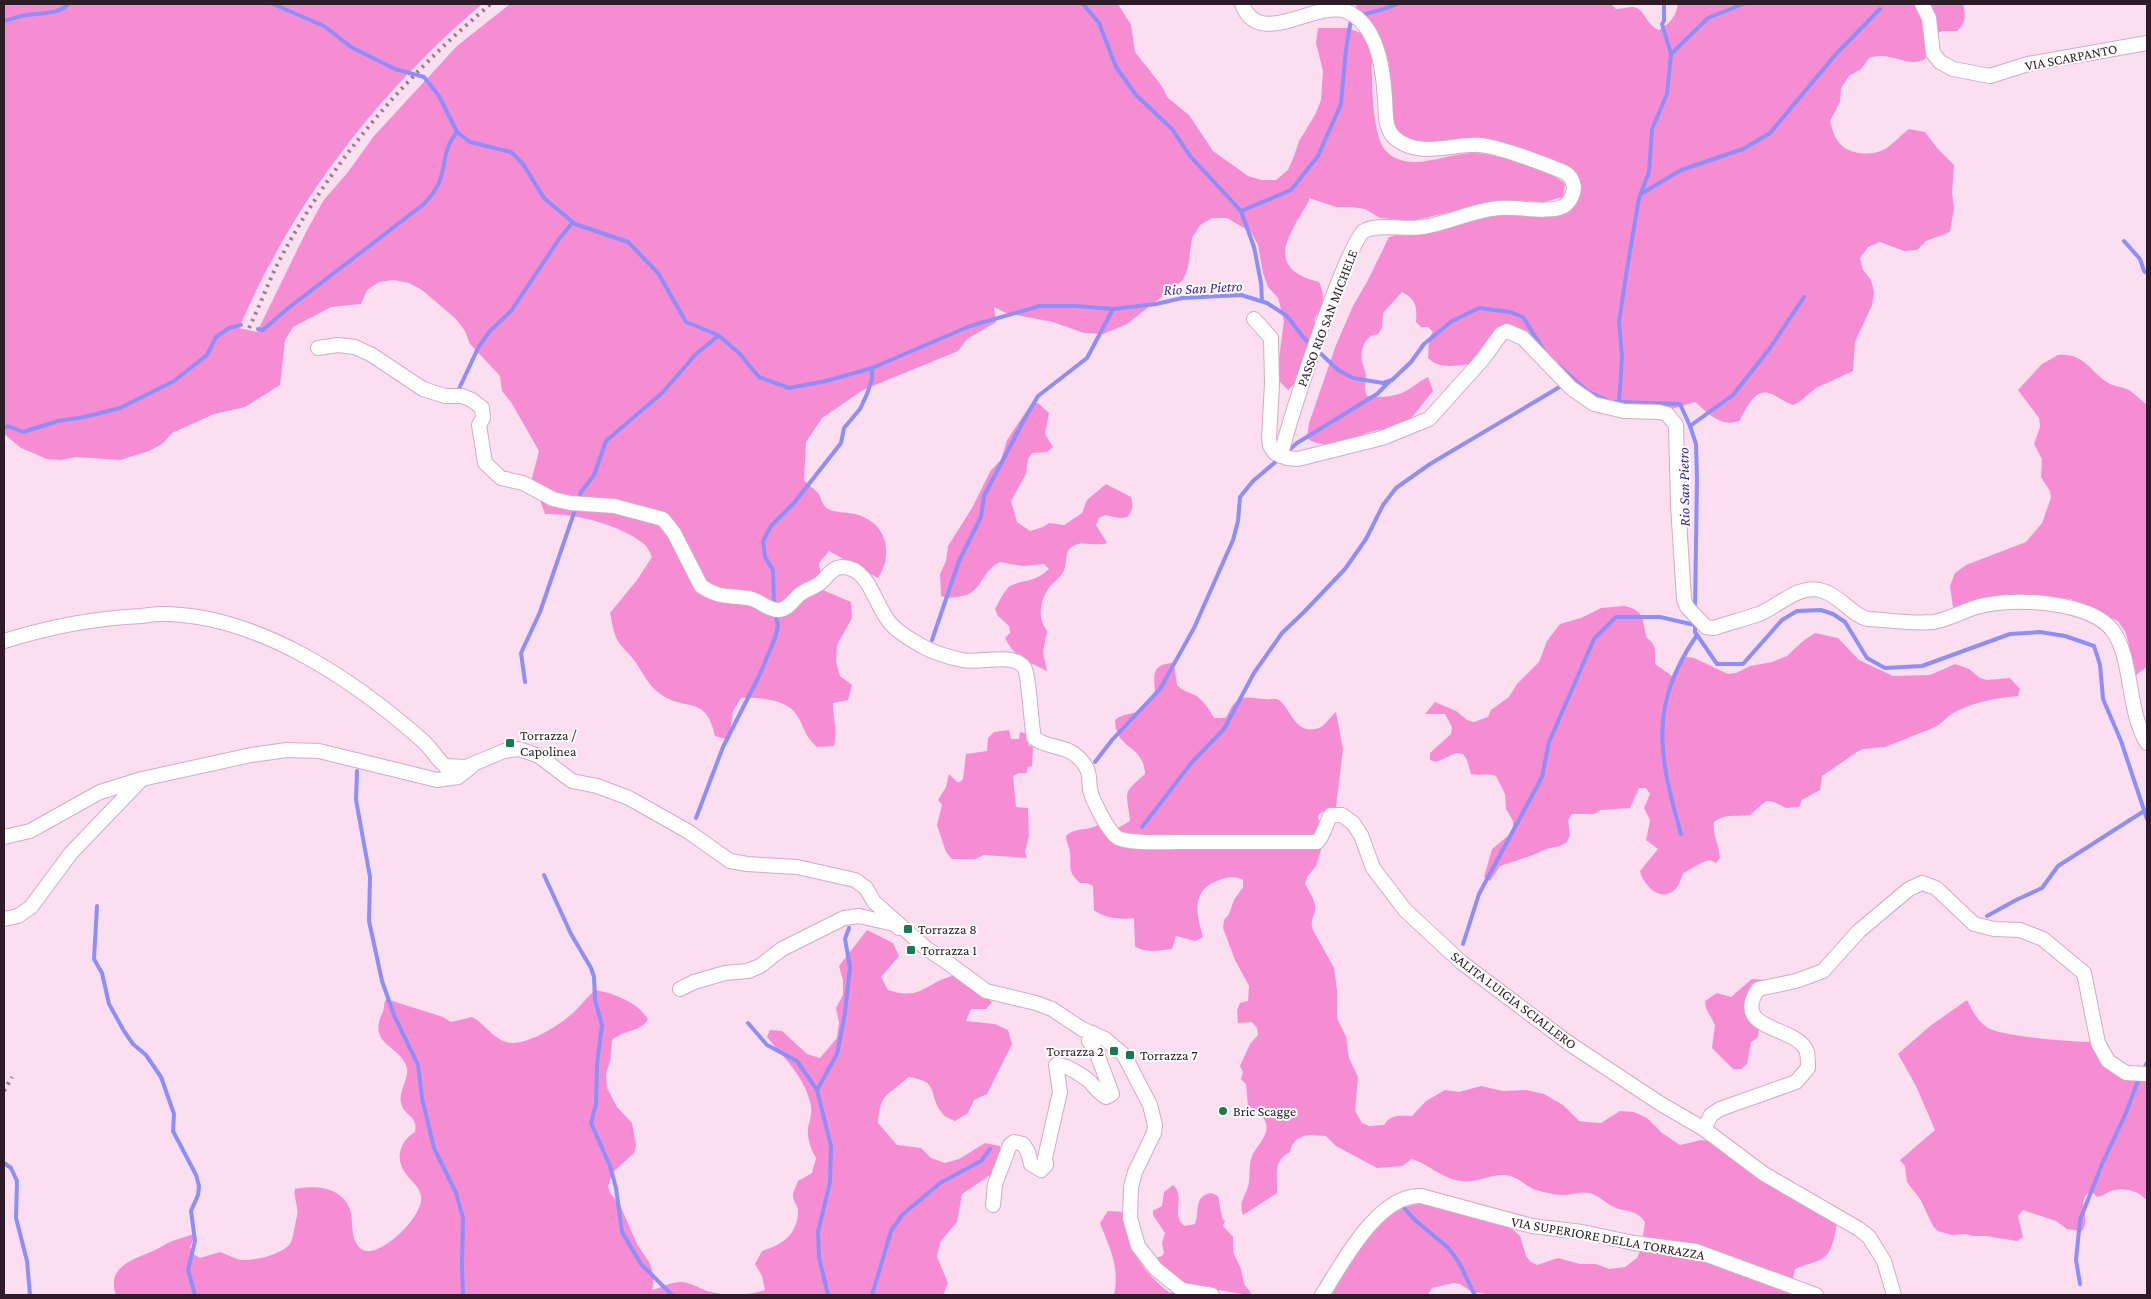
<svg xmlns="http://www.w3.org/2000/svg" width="2151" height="1299" font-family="'Crimson Pro',serif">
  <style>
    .green { fill: #f68dd3 }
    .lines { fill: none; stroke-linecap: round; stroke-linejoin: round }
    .stream { stroke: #8d8efa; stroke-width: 4 }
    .minor-casing { stroke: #d6a9c5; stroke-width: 16 }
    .minor { stroke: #fff; stroke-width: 14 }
    .rail { stroke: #97808e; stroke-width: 4; stroke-dasharray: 2.5 5; stroke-linecap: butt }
    .poi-dot { fill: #167a53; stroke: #fff; stroke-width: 2 }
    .labels { text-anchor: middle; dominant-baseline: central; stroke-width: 4; stroke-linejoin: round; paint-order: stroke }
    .street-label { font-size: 14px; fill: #2d1c27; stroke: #fff }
    .poi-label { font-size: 14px; fill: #2d1c27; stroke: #fff; text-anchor: start }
    .water-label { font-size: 15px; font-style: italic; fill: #3a24a0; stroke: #fff }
  </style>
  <rect width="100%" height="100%" fill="#fbdff0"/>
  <!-- green -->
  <g class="green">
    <path d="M4,4H482C378,92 293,202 239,328L257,332L305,234L323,201L348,172L374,136L457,46L510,4H1118L1131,25L1135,52L1161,85L1168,98L1189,115L1213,151L1248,176L1262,180H1276L1288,170L1294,156L1299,141L1315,115L1321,100L1323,71L1316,43L1318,28H1347L1361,33C1364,39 1369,47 1371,54C1373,60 1371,69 1372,76C1372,94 1374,137 1385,150C1408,176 1448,151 1476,153C1500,155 1548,168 1565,184L1563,197L1544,202L1500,200L1412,221L1380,218L1365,209L1351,207H1336L1309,198V201C1289,235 1263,268 1319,282C1326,298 1323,305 1314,320L1321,330L1297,381L1288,390L1280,382L1278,366L1284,321L1278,298L1268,287L1263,273L1258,245L1251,232L1227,218H1212L1200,225L1192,238L1188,267L1183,280L1127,324L1103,334L1084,333L1053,322L1006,313L994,307L996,322L967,339L958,351L863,390L822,418L806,442L804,480C808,485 813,488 818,493C822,498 821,505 828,509C836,513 847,512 855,514C887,522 894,554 878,578L829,551L819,563L823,590L851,602L852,618L837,645L836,662L840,676L852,685L848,700L833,703C833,720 838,729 834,746L817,747C803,734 805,727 796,714C786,699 757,697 741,698L733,711L729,740L715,736C706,693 685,713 659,693C647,684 643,672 634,660C629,653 621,647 617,639C613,632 612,621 610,613L637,580L652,557C650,553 648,547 644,544C621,525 575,513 545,514L532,478L539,451L511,402L502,391L500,376L470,344L465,331L456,319L422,290L409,283L394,280L379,282L367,290L361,304L331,307L293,327L285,340L280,385L245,407L214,414L172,433L162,444L149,451L120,460L76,457L61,460L47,459L21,448L4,434Z"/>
    <path d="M1356,4H1611L1616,9C1621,9 1627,7 1632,7C1646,8 1645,25 1659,30C1670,23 1676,17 1678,4H1914C1924,20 1931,41 1925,59C1906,69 1893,50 1869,58L1861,69L1849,76L1841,88L1840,102L1830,121C1832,129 1835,139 1841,145C1851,155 1874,156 1885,149C1894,144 1900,135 1909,129L1925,132L1938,149L1954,165L1952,193L1954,207L1950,232L1926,241L1917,250L1904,251L1880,242L1868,247L1860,258L1863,270L1871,280L1874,292L1872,305L1855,342L1853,371L1816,388L1799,402L1793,405C1785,402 1779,398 1772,394C1754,386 1746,410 1739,421C1721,428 1708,413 1695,402L1672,409L1610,406L1570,383L1514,328L1483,348L1469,364C1454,366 1439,369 1428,358L1429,338L1433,332L1428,327H1421L1416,322C1417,307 1417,300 1402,292L1383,313L1382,328L1378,334C1365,336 1360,348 1362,361C1363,367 1366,371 1366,377C1366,385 1363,388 1367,396C1383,398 1397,397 1411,388C1417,384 1421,380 1428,377L1433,391C1424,401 1415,416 1404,424C1394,430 1385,428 1374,431C1354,436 1326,453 1307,438L1309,423L1336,345L1353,306L1368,280L1389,237L1484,214L1538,217L1554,214L1580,182L1576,172L1559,162L1477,138L1439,144L1411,142L1394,131C1391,106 1393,80 1387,57C1382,38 1357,17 1356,4Z"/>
    <path d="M1928,4H1963C1966,15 1966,23 1957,31H1942L1936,34Z"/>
    <path d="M2058,355C2086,353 2091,374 2110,384C2116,387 2123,387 2129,390C2135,394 2141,400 2147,405V667L2136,675L2126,633L2118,621L2071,599L2033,596L1990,600L1953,607L1950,586L1955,573L1966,565L2026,542L2042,523L2051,498L2050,491L2041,477L2042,459L2034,444L2040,427L2039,418L2018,390L2042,364Z"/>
    <path d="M1038,403L1049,413L1045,434L1053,447L1047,452L1032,453L1028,459L1026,474L1011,501L1017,522L1030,531L1043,527L1049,523L1064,525L1082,513L1087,500L1106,484L1131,497C1133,506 1133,511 1127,517L1120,518L1105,515L1099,518L1096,525L1107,543C1096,547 1082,540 1073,546C1064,551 1068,561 1064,570C1060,579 1051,583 1047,591C1039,604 1038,619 1047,631L1043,652L1047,671C1027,661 1015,658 1005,638L1010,633L1009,626L998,616L995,609C998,604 1005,589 1010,586C1024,579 1034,583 1049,569L1044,564L1023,566L1000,562C979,572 983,596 956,597C951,598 946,598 941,596L940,574L946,561L948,546L972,508L991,470L1001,460L1007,440L1031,404Z"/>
    <path d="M1624,606C1647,611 1641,621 1647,638C1657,645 1655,652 1655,664L1672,676L1686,657L1694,658L1728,674L1736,673L1750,666L1772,662L1787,656L1803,641L1815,633L1838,638L1859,660L1893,676L1930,675L1955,664L1969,669L1980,678L1987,680L2010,678L2020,689L2018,696C1996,698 1973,702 1953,713C1946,717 1942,724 1935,727L1885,747L1863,749L1857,752L1822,776L1820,790L1802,800L1799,807L1786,808L1774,802L1766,801L1750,815C1736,817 1726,813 1714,822C1712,833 1719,845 1720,858L1716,863L1710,860C1700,862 1692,869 1683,873C1681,879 1679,887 1673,891C1659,902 1643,884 1640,871L1658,849L1646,840L1650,820L1644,808L1650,794L1646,788H1639L1630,808L1600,810L1594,814H1572L1568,820L1570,835L1567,842L1560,846L1546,849L1533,855L1500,866L1490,881L1484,877L1492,849L1509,835L1513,828V821L1506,809L1505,794L1496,776C1487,773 1480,776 1471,774L1467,760L1463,754L1456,753L1436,762L1430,760V753L1451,734L1452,727L1445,714H1425L1435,702L1456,711L1467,720L1474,722L1488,717L1491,710L1509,697L1517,684L1539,662L1547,641L1560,624L1581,618L1601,608Z"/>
    <path d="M1172,663L1175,670L1177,685C1183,691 1188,692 1195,695C1203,700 1210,710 1214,718H1225C1229,714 1230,708 1233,705C1242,693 1254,699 1265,699C1271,700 1275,697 1280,701C1291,709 1295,736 1319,728C1326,725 1330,717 1336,712L1343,749L1336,807L1320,813L1318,816L1322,846L1316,866L1307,877L1305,884C1309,891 1317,903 1315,911C1313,919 1310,921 1313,930L1334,968L1337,990V1018L1346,1037L1349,1058L1358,1077L1355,1111L1362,1123L1369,1126L1384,1125C1391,1114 1400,1116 1412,1116L1426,1101L1445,1090L1459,1092L1481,1086L1503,1091L1526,1090L1544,1094L1563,1105L1579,1121L1586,1122L1601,1123L1620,1111L1634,1112L1647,1118L1662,1133L1680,1145L1701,1140L1709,1141L1836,1222C1837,1229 1835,1231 1834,1238C1828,1264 1816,1260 1795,1269L1792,1283L1802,1295H1493L1472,1292L1460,1284L1453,1283L1432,1288L1428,1295H1328C1352,1259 1376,1207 1424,1203L1494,1224L1509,1226L1520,1236L1526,1256L1531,1262L1537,1265L1558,1258L1580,1264H1596L1609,1269L1625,1267L1637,1258L1641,1249L1645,1222C1637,1210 1627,1212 1616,1208C1606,1204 1599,1195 1589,1193C1580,1191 1571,1195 1562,1195C1554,1195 1544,1192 1536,1190C1525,1186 1518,1176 1505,1175C1488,1174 1474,1185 1456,1180C1439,1176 1428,1164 1412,1159L1402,1166L1377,1168L1336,1146L1326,1136L1311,1135L1304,1136L1297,1139L1292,1145L1290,1152C1272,1161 1278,1176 1277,1193L1243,1215C1238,1199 1247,1196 1249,1182C1250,1175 1249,1167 1251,1159C1254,1147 1272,1135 1265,1121C1263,1115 1253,1110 1248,1106L1246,1084L1241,1079L1243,1072L1240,1066L1250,1044L1258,1035L1257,1028L1252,1022L1238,1023L1237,1010L1240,1003L1248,1001L1249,986L1235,960L1223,928L1224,920L1229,914L1234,900L1243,887V880C1234,876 1228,877 1219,880C1191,890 1196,913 1203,937L1195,941L1176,936L1172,949C1160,950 1144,954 1135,946L1134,918C1121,920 1104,918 1094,910L1093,886L1087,883H1080C1066,870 1072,868 1070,852C1069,846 1066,842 1066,836C1077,826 1089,832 1099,824L1116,829L1130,821C1127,791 1121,795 1145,774C1144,744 1115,750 1115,720C1123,713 1132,715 1141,710C1146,706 1151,699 1155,695C1155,678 1149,665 1172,663Z"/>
    <path d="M1009,730L1011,739H1019L1020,732L1027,734L1028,745L1033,747L1032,766L1027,767V773H1019L1013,776L1016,807L1028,808L1029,836L1025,852L1027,858L984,855L975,859H952L946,852L937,825L942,805L938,800L946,787L949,774L957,782H960L963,779L966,754L987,751L988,738L994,732Z"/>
    <path d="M867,930L893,943L899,956L881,977L888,990C923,1002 927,980 957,975L992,1002L986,1009H971L966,1021L995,1024L1008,1030L1012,1044L987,1094L974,1100L968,1113L955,1121C951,1119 944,1117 942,1113C927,1094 941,1081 908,1077C888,1097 880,1091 878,1123L897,1145L921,1148L931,1158L945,1163L959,1159L985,1143L1000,1146V1158L990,1175L962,1194L957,1222L940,1242L937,1257L948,1283L943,1295H116C106,1267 132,1260 153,1251C158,1249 162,1246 166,1244C175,1239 186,1237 196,1233L190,1247L193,1254L200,1258L220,1252C227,1254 234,1259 242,1260C254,1261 285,1254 291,1242C294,1235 295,1223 297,1216C299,1206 293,1198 295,1189C315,1185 340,1187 349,1207C355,1219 348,1242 363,1250C380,1259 425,1215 421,1196C419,1186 411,1181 406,1174C394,1159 400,1141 415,1132C418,1114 405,1118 401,1103C398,1090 411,1077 406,1065C398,1045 368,1044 382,1014C385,1009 383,1004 386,999L443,1017L451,1022L472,1017C484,1023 491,1037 506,1042C525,1048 564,1023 577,1009C583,1003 588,996 595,990C613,993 640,1003 648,1020C638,1033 625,1029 612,1040L610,1061L606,1074L607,1088L617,1107L632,1123L636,1146L634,1153L613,1172L608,1186L610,1193L620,1205L637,1244L649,1262L654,1276L652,1290C661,1288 672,1281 682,1282C692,1283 698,1288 707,1291C725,1296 748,1296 765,1290L762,1276L755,1264L762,1251C782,1245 798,1234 798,1211C798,1205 793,1201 793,1196C793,1191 797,1185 798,1181L812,1173L816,1158C811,1149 807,1139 808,1128C810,1118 813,1112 810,1102C804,1076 783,1057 767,1037L770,1030L782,1031L807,1054L820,1058L837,1038L839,1023L836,1008L843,995V980L839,966Z"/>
    <path d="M1752,979L1766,980L1755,987L1759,1027L1758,1037L1751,1042L1747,1064L1741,1069H1733L1712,1048L1715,1025L1706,1008L1705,1001L1717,993L1731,997Z"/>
    <path d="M1967,1000C1972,1010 1978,1022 1988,1028C2005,1037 2072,1042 2093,1042C2107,1064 2117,1086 2147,1079V1198L2145,1199C2138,1190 2122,1187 2111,1191C2106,1193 2103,1196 2097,1197L2091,1191C2074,1201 2092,1218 2082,1231L2067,1229L2056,1221L2023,1210L2018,1216L2023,1237L2017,1241L1987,1236H1973L1966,1234L1952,1235L1938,1231L1933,1226L1920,1199L1907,1182L1905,1166L1900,1160L1935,1130L1916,1086L1898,1054L1930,1026Z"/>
    <path d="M1173,1185C1186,1195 1170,1217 1185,1226L1195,1224C1200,1212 1193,1196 1211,1193L1218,1196L1222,1218L1225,1221L1223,1226L1233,1237V1252L1241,1269L1244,1284L1251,1293L1249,1295L1181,1284L1151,1259L1162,1256L1164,1253L1162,1243L1165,1233L1153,1215V1211L1162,1206L1164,1192Z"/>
    <path d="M1108,1211L1122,1212C1131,1249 1139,1270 1170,1293L1174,1291L1182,1295H1114C1120,1267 1110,1249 1100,1223Z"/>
  </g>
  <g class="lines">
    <!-- stream -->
    <g class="stream">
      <path d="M273,4L324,26L351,47L395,69L424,77L439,96L457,132L470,142L511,152L523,164L544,198L575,224L628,242L658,273L686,322L718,335L739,353L759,377L789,388L826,381L872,368L970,326L1040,306H1076L1113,309L1156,304L1182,298L1241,295L1267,303L1287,316L1303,337L1312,346"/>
      <path d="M1083,4L1099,23L1116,67L1136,95L1172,129L1190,156L1241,211L1254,247L1261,283L1262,301"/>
      <path d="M1664,4V21L1662,24L1671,54"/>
      <path d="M1360,16C1372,11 1385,10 1397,4"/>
      <path d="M4,21C11,19 19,16 27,15C39,13 61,14 68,4"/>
      <path d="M1641,194L1681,170L1743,149L1770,133L1836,54L1880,9"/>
      <path d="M1241,211L1291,190L1318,156L1341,104L1346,49L1351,20L1353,19"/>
      <path d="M2124,241L2140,259L2144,271L2147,273"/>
      <path d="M258,329L263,330L287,309L424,204C431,196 438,188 441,177C447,157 443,150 457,132"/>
      <path d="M1318,351L1338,370L1353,378L1383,383L1392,380L1411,362L1424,344L1452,321L1479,308L1510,312L1523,317L1546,354"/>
      <path d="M1558,365L1587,391L1607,400"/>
      <path d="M458,391L479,346L490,331L511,311L559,239L573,222"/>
      <path d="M1616,402L1680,404L1690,426L1696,444L1697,479L1695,609"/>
      <path d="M1619,403L1622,357L1619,322L1627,269L1639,198L1649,172L1652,129L1667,94L1671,54L1708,18L1743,4"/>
      <path d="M1690,426L1733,395L1770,348L1804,297"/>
      <path d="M4,428L8,426L23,432L58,421L84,417L120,408L174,381L207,355L216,337L229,328L241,325"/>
      <path d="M1286,453L1297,443L1377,394L1389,382"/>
      <path d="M578,501L581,492L594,475L606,441L662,393L696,354L718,336"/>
      <path d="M774,606L773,570L765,557L763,541L771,526L794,503L841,443L844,428L860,409L867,394L872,379V368"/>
      <path d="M1695,621V632L1717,664H1743L1782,620L1797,611L1821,610L1833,614L1845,622L1867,658L1885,668L1922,666L2010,634L2040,632L2065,636L2094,646L2100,665L2103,699L2121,741L2147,819"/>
      <path d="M932,640L959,561L981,517L984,496L1024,420L1038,396L1087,358L1113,309"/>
      <path d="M525,682L521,653L540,612L576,507"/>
      <path d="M1095,762L1112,740L1160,689L1194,628L1233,540L1238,521L1240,497L1253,481L1279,459"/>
      <path d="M357,771L356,800L370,877L369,921L382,981L394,1015L418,1065L422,1098L434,1148L456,1193L463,1218L462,1266L463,1295"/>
      <path d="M696,818L723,747L759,676L775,638L778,626L775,613"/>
      <path d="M1142,827L1192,762L1224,729L1254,673L1282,633L1304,612L1345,569L1366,539L1383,505L1396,488L1430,464L1563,385"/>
      <path d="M1681,834C1659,756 1648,706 1697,635"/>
      <path d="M544,875L571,934L591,968L594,977L595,1000L602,1025L597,1064L596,1104L591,1123L610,1166L616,1188L622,1232L641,1264L672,1295"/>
      <path d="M97,906L94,959L102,973L109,1004L124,1031L133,1044L146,1055L161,1077L174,1114L173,1131L196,1175L199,1186L198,1195L191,1211L195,1241L188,1270L195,1295"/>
      <path d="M1987,916L2016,900L2042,888L2058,866L2144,811"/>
      <path d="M1463,944L1479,894L1542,777L1549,742L1594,639L1616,617H1660L1695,625"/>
      <path d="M748,1023L767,1045L797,1061L817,1090"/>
      <path d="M2143,1070L2147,1063"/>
      <path d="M4,1163L11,1168L17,1181L16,1218L27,1261L30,1295"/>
      <path d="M1402,1205C1414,1223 1433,1233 1448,1248C1463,1265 1465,1277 1475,1295"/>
      <path d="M2080,1284L2076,1260L2080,1220L2102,1164L2125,1115L2140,1076"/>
      <path d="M828,1295L819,1257L818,1232L830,1182L831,1146L817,1090L837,1054L845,1013L850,967L845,939L849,928"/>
      <path d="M872,1295L891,1231L902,1215L940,1183L981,1161L990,1149"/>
    </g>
    <defs>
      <g id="minor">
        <path d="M1242,4C1259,50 1315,0 1346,11C1378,25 1383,68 1385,99C1386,111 1384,129 1395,138C1419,159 1453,143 1480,145C1500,147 1545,164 1564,172C1570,175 1573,180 1574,187C1574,194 1570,202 1564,206C1549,214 1517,206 1499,208C1473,210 1449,223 1423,227C1407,230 1377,223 1364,231C1347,243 1286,427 1281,456"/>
        <path d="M1922,4L1929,18L1933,53L1940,62L1953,69L1990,76L2028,64L2147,43"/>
        <path d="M1254,319L1271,338L1272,384L1269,438L1270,446L1275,453L1287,458L1298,459L1382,438L1429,419L1482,360L1501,334L1507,331L1523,338L1571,388L1594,404L1624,411L1659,412L1667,414L1676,425L1678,505L1684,599L1687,607L1706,627L1714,628C1729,623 1744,619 1759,614C1779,606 1799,583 1823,591C1842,597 1852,616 1868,619C1889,620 1911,624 1933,622C1949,620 1964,610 1980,606C2013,597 2091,601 2113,631C2133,659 2127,711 2147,743"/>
        <path d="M318,348L338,345L355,347L372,355L423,389L445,396H462L472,400L482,408L483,418L479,425L485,463L501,478L523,483L553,499L570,503L614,506L663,519L674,533L701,586C718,598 728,595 747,598C760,599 766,610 778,610C788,610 792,601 799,595C805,590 812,588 819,584C827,578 831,567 843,567C871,568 875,609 892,625C899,633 910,639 920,645C932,652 948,657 962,660C980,664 1012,652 1024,667C1029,674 1031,724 1034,738C1051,751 1071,742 1086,767C1090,773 1089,781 1090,789C1092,800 1109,833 1118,838C1133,844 1163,842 1179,842C1225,842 1271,842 1317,842C1325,834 1325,824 1331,815H1342L1353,823L1361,835L1373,868L1405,910L1461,962L1570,1044L1661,1104L1704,1129L1764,1174L1859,1229L1869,1237L1884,1261L1894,1295"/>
        <path d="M4,641C49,627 95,618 142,616C148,615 155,614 161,614C257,614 353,679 423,741C431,748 437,759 445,766L466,767L504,751L519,749L539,756L572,781L597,786L629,798L689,832L730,861L747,864L797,867L855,880L866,888L874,902L927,949L944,960L986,991L1036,1003L1052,1009L1082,1029L1105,1039L1124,1055L1150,1105L1155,1125L1154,1133L1135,1172L1131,1187L1130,1218L1138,1246L1156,1269L1182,1290L1212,1295"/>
        <path d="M4,837L30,831L100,792L142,779L251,755L287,750L319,751L437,780L458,777L471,767"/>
        <path d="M4,919L18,916L31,907L71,853L141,780"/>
        <path d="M680,989L694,982L725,973L748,971L760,966L782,949L844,918L859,916L894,924L899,928"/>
        <path d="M1704,1129L1711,1115L1720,1109L1796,1082L1808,1068C1808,1063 1808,1057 1807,1052C1798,1025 1730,1032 1758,989L1796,981L1823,971L1859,931L1909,889L1922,883L1936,888L1974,924L1994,929L2020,930L2043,939L2084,973L2098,1043L2108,1061L2126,1073L2147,1074"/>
        <path d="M993,1205L995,1184L1010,1145L1014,1142L1023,1144L1028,1152L1031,1164L1041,1170L1046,1165L1045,1158L1060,1092L1056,1065C1066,1064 1080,1074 1088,1080C1095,1086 1098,1093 1106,1097L1112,1094L1096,1051L1089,1041L1093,1033"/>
        <path d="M1322,1295C1342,1264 1378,1194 1421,1196L1532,1226L1582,1232L1634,1243L1696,1251L1816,1295"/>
      </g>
    </defs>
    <!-- minor casing -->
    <use href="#minor" class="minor-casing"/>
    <!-- minor -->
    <use href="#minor" class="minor"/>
    <!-- rail -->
    <g class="rail">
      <path d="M249,328C258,309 266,289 275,269C326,168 404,76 491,4"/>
      <path d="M4,1091L12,1077"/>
    </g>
  </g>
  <!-- markers -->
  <g class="poi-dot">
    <rect x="505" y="738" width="10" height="10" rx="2.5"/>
    <rect x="903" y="924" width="10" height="10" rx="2.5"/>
    <rect x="906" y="945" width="10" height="10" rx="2.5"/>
    <rect x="1109" y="1046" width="10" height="10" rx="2.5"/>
    <rect x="1125" y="1050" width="10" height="10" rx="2.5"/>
    <circle cx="1223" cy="1111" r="5"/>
  </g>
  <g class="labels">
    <!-- street labels -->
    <g class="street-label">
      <text transform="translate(2071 57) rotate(-11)">VIA SCARPANTO</text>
      <text transform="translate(1327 318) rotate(-69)">PASSO RIO SAN MICHELE</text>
      <text transform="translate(1514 1000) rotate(37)">SALITA LUIGIA SCIALLERO</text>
      <text transform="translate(1608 1238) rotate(10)">VIA SUPERIORE DELLA TORRAZZA</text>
    </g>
    <!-- poi labels -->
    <g class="poi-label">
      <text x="520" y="735">Torrazza /<tspan x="520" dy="16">Capolinea</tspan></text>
      <text x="918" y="929">Torrazza 8</text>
      <text x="921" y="950">Torrazza 1</text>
      <text x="1104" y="1051" text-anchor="end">Torrazza 2</text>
      <text x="1140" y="1055">Torrazza 7</text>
      <text x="1233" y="1111">Bric Scagge</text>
    </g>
    <!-- water labels -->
    <g class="water-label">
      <text transform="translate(1203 288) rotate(-3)">Rio San Pietro</text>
      <text transform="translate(1684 487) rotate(-91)">Rio San Pietro</text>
    </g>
  </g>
  <!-- border -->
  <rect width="2151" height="1299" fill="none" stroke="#2d1c27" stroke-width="10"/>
</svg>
